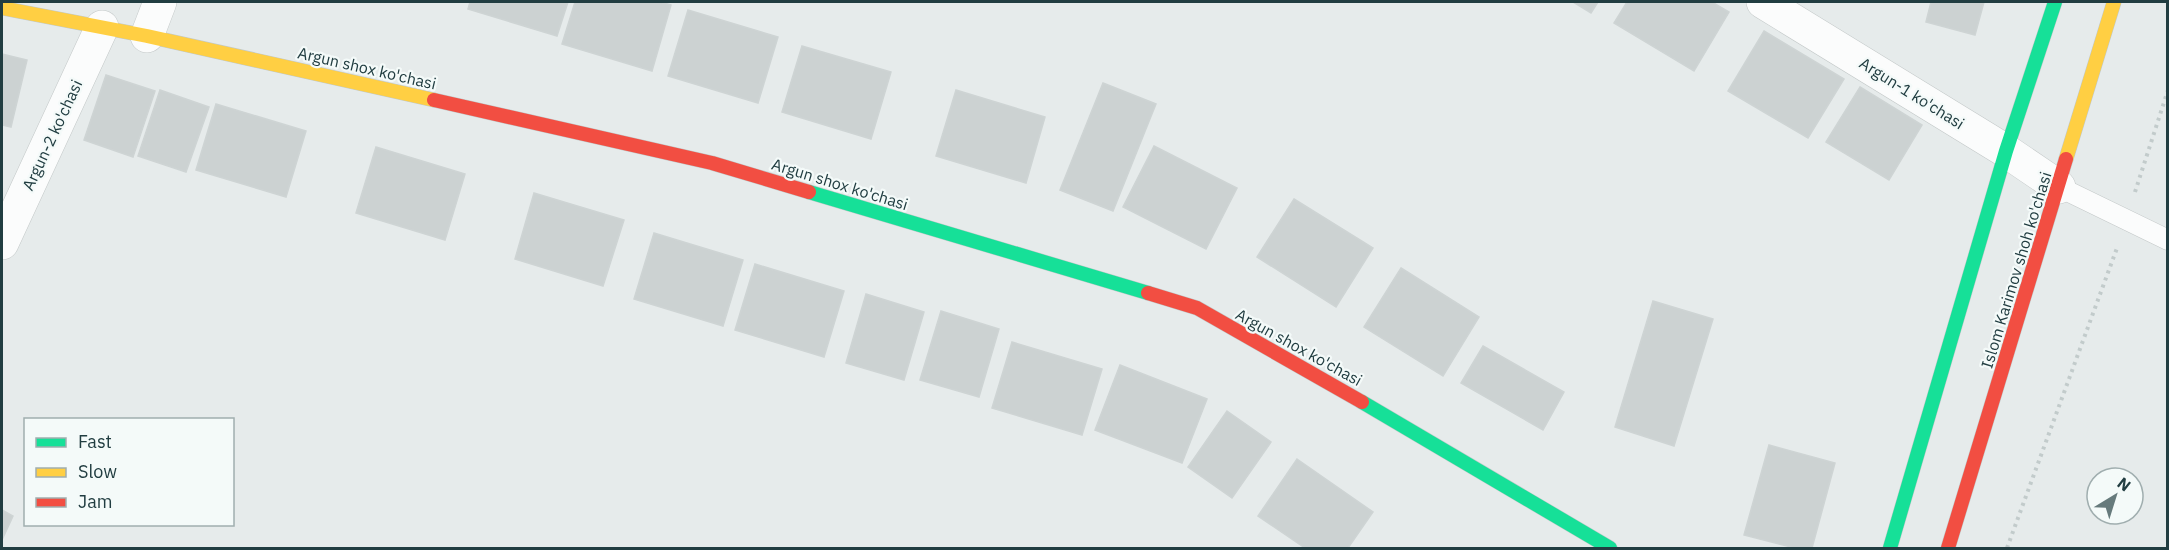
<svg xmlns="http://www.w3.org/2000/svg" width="2169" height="550" font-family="'IBM Plex Sans',sans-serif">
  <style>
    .building { fill: #ccd2d2; stroke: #ced4d4; stroke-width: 1.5 }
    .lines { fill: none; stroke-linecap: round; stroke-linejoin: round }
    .lane-casing { stroke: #c3c8c8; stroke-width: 21 }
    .street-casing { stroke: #c3c8c8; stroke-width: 34 }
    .fast-casing { stroke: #c1c9c9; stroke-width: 15 }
    .slow-casing { stroke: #c1c9c9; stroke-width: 15 }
    .jam-casing { stroke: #c1c9c9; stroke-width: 15 }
    .path { stroke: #c2cbcb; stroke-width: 4; stroke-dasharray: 3 4.5; stroke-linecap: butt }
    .lane { stroke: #fbfcfc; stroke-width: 20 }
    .street { stroke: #fbfcfc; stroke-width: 33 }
    .fast { stroke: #16e098; stroke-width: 14 }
    .slow { stroke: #ffcf43; stroke-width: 14 }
    .jam { stroke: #f24e42; stroke-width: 14 }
    .labels { text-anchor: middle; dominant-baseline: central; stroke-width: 4.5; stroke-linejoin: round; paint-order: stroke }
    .street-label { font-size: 16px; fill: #213d41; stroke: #f4faf9 }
  </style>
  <rect width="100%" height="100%" fill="#e6ebeb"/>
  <!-- building -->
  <g class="building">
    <path d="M470,2H568L557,36L468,9Z"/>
    <path d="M575,2H661L671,5L652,71L562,44Z"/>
    <path d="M1573,2H1598L1591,13Z"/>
    <path d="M1627,2H1712L1729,12L1694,71L1614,23Z"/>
    <path d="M1931,2H1984L1975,35L1926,22Z"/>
    <path d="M688,10L778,37L758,103L668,76Z"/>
    <path d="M1764,31L1844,79L1808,138L1728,91Z"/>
    <path d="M802,46L891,72L871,139L782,112Z"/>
    <path d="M2,54L27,60L11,127L2,125Z"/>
    <path d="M106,75L155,91L133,157L84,140Z"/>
    <path d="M1103,83L1156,104L1113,211L1060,190Z"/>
    <path d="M1860,87L1922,125L1889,180L1826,142Z"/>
    <path d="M160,90L209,107L186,172L138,156Z"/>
    <path d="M956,90L1045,117L1026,183L936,156Z"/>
    <path d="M216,104L306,131L286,197L196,170Z"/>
    <path d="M1154,146L1237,188L1206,249L1123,207Z"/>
    <path d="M376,147L465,174L445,240L356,213Z"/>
    <path d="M534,193L624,220L603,286L515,259Z"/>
    <path d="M1294,199L1373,248L1336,307L1257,257Z"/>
    <path d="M654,233L743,260L723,326L634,299Z"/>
    <path d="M755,264L844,291L824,357L735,330Z"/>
    <path d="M1401,268L1479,317L1443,376L1364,327Z"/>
    <path d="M866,294L924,312L904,380L846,363Z"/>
    <path d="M1653,301L1713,319L1674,446L1615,427Z"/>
    <path d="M941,311L999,329L979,397L920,380Z"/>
    <path d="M1012,342L1102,369L1082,435L992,408Z"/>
    <path d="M1483,346L1564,392L1543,430L1461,383Z"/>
    <path d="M1120,365L1207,399L1182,463L1095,430Z"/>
    <path d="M1227,411L1271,442L1232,498L1188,467Z"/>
    <path d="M1769,445L1835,463L1812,548H1795L1744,535Z"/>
    <path d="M1297,459L1373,512L1348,548H1305L1258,516Z"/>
    <path d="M2,510L13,516L2,540Z"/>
  </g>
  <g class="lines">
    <defs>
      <path id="lane" d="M2059,187L2168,240"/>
      <g id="street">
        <path d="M1763,2L2006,151L2059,187"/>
        <path d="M147,36L160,2"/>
        <path d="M2,243L102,27"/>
      </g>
      <g id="fast">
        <path d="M809,192L1148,293"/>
        <path d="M1362,402L1610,548"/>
        <path d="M1890,548L2006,151L2055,2"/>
      </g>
      <g id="slow">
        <path d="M2,8L147,36L434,100"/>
        <path d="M2066,159L2114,2"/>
      </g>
      <g id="jam">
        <path d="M434,100L712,163L809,192"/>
        <path d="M1148,293L1197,308L1362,402"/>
        <path d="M1948,548L2066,159"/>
      </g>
    </defs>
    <!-- lane casing -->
    <use href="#lane" class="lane-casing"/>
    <!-- street casing -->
    <use href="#street" class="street-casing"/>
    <!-- fast casing -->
    <use href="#fast" class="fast-casing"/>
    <!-- slow casing -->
    <use href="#slow" class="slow-casing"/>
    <!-- jam casing -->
    <use href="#jam" class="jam-casing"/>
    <!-- path -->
    <g class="path">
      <path d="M2135,192L2168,90"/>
      <path d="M2007,548L2117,248"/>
    </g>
    <!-- lane -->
    <use href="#lane" class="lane"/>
    <!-- street -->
    <use href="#street" class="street"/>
    <!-- fast -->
    <use href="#fast" class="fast"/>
    <!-- slow -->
    <use href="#slow" class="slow"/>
    <!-- jam -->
    <use href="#jam" class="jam"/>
  </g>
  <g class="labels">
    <!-- street labels -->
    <g class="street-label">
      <text transform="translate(367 68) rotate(13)">Argun shox ko'chasi</text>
      <text transform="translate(1912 93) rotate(32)">Argun-1 ko'chasi</text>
      <text transform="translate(52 135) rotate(-65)">Argun-2 ko'chasi</text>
      <text transform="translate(840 184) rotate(17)">Argun shox ko'chasi</text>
      <text transform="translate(2016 270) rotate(-73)">Islom Karimov shoh ko'chasi</text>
      <text transform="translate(1299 347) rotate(29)">Argun shox ko'chasi</text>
    </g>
  </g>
  <!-- border -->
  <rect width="2169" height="550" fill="none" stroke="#213d41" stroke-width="6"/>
  <!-- legend -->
  <rect x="24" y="418" width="210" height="108" fill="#f4faf9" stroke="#a0aeaf" stroke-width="1.5"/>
  <rect x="36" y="438" width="30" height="9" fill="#16e098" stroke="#a0aeaf" stroke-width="1.5"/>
  <text x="78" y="448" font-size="18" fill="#213d41">Fast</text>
  <rect x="36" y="468" width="30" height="9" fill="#ffcf43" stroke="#a0aeaf" stroke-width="1.5"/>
  <text x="78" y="478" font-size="18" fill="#213d41">Slow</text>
  <rect x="36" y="498" width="30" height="9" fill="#f24e42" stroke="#a0aeaf" stroke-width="1.5"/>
  <text x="78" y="508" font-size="18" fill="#213d41">Jam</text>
  <!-- north arrow -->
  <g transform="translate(2115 496) rotate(38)"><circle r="28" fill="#f4faf9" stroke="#a0aeaf" stroke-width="1.5"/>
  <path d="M0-4.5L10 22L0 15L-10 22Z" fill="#667a7c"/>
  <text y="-9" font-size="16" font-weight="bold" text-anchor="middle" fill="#213d41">N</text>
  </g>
</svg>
